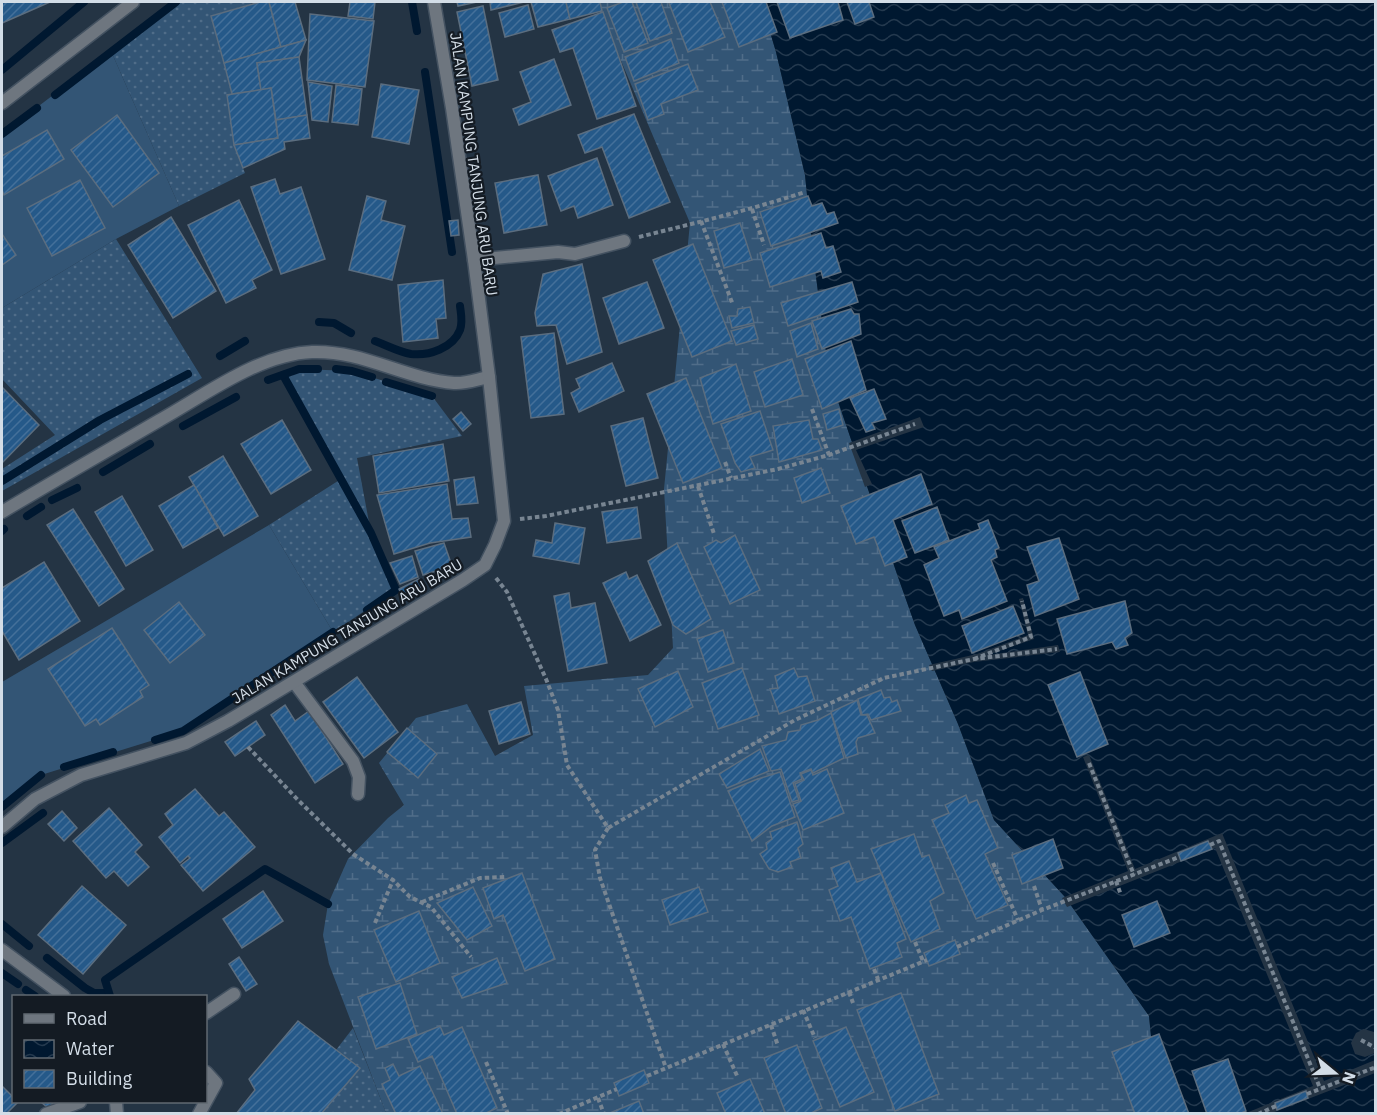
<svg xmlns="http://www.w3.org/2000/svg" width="1377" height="1115" font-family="'IBM Plex Sans',sans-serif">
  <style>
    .grass { fill: url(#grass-dots) }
    .wetland { fill: url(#wetland-marsh) }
    .garden { fill: #335575 }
    .water { fill: url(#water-waves) }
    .pier { fill: #243444 }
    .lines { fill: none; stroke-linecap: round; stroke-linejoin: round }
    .stream { stroke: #001830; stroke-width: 8 }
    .building { fill: url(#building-hatch); stroke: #5b6d7f; stroke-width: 1.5 }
    .service-casing { stroke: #445261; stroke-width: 15 }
    .minor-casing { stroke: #445261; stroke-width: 15 }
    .path { stroke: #788592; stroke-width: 4; stroke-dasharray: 4.5 3; stroke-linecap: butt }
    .service { stroke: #6e767f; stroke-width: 12 }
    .minor { stroke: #6e767f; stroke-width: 12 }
    .labels { text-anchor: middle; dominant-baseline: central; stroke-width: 4.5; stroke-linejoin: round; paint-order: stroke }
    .street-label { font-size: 15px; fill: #d3dde7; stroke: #141b23 }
  </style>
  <defs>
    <pattern id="grass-dots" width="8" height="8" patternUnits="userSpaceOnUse" patternTransform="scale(1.5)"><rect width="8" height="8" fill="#335575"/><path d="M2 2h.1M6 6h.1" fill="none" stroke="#506d89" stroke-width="1.8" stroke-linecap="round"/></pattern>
    <pattern id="wetland-marsh" width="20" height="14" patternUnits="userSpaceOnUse" patternTransform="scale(1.5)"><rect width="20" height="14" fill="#335575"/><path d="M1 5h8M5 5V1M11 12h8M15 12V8" fill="none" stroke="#506d89"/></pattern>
    <pattern id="water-waves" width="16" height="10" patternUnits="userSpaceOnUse" patternTransform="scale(1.5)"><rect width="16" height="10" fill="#001830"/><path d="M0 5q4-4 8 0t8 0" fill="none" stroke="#24394e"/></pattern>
    <pattern id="building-hatch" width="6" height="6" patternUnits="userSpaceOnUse" patternTransform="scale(1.5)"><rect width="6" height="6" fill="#255989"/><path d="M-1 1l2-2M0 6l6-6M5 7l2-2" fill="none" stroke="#44709a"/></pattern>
  </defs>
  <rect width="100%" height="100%" fill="#243444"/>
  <!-- grass -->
  <g class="grass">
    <path d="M176,2H250L251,4L211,16L232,94L227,95L234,145L245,173L179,206L111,51Z"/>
    <path d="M116,239L202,378L2,491V469L55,435L2,379V308Z"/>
    <path d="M299,369L352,371L432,396L462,436L357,458L371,533L396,590L333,632L269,525L341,479L283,375Z"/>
    <path d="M353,1028L386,1113L321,1114L360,1068L336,1050Z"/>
  </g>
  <!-- wetland -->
  <path class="wetland" d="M596,2H761L776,52L805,175L813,254L829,375L898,577L915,625L958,724L994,820L1065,897L1149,1016L1156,1086L1147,1113H386L329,964L323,935L328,904L348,859L388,818L404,805L379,763L416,718L467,704L495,756L533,735L524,686L648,675L673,648L664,489L690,223Z"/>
  <!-- garden -->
  <g class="garden">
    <path d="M111,51L179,206L116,239L2,308V134Z"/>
    <path d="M269,525L333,632L183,731L41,775L2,807V682Z"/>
  </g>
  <!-- water -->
  <path class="water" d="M761,2H1375V1113H1147L1156,1086L1149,1016L1065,897L994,820L958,724L915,625L898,577L829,375L813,254L805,175L776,52Z"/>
  <!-- pier -->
  <g class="pier">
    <path d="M920,417L924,427L856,450L872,484L865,487L849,443Z"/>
    <path d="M1023,598L1034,639L988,655L1058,645L1060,652L974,662L932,671L929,665L977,654L1028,635L1019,599Z"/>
    <path d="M1089,755L1135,869L1222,833L1324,1081L1375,1060V1073L1272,1113H1246L1313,1086L1215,848L1067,907L1062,898L1128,871L1083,757Z"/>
    <path d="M1364,1029L1374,1032L1376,1035L1375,1053L1365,1057L1355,1054L1351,1043L1356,1033Z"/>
  </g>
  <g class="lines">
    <!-- stream -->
    <g class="stream">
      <path d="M412,2L417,31"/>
      <path d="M2,70L84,2"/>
      <path d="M425,72L452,252"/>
      <path d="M55,95L176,2"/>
      <path d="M2,134L37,108"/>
      <path d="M319,322L334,323L351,333"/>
      <path d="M375,341C386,345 399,352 411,354C429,356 453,348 460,330C463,322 461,314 460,306"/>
      <path d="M220,356L245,341"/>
      <path d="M336,369L352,371L372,377"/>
      <path d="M283,375L371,533L396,590L367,610"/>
      <path d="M268,380L299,369H318"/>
      <path d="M386,382L432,396"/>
      <path d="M183,426L236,397"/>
      <path d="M103,472L150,444"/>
      <path d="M2,481L100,420L188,374"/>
      <path d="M52,500L77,488"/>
      <path d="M27,516L41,507"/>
      <path d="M2,531L4,529"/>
      <path d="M155,740L183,731L333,632"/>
      <path d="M64,767L113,752"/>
      <path d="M2,807L41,775"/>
      <path d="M2,843L43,813"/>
      <path d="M2,924L29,946"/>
      <path d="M47,958L85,988L94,993H108"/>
      <path d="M2,973L18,984"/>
      <path d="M26,990L35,996"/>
      <path d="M110,996L105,980L265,869L328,904"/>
    </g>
  </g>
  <!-- building -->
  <g class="building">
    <path d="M2,2H50L2,23Z"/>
    <path d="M260,2H269L281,47L224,63L211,16Z"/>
    <path d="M269,2H295L306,40L281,47Z"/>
    <path d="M350,2H375L373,19L348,16Z"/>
    <path d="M457,2H477L458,6Z"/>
    <path d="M490,2H524L491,10Z"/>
    <path d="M531,2H566L570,19L538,27Z"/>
    <path d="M566,2H600L602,11L570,19Z"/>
    <path d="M623,2H632L648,43L624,52L607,8Z"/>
    <path d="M636,2H661L672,33L650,41Z"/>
    <path d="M671,2H710L725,37L688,52L669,3Z"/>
    <path d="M722,2H766L777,32L739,47Z"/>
    <path d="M777,2H838L843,20L790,38Z"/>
    <path d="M847,2H869L874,17L855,24Z"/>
    <path d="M528,5L534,29L505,37L499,13Z"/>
    <path d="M483,6L498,80L472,86L457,12Z"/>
    <path d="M603,12L636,106L597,119L573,48L560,52L552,30Z"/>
    <path d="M310,14L374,21L365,87L307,80Z"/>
    <path d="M671,39L679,63L634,81L625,57Z"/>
    <path d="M306,40L299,57L257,63L261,90L232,94L224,63Z"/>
    <path d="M299,57L307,115L276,120L271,88L261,90L257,63Z"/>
    <path d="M554,59L571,105L519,125L513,109L531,102L520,72Z"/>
    <path d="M688,64L698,90L661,104L664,114L648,120L635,84Z"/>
    <path d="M308,82L332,86L328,122L312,120Z"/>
    <path d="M381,84L419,90L409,144L372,137Z"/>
    <path d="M336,85L362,89L358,125L332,122Z"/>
    <path d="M271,88L278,138L234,145L227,95Z"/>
    <path d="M634,114L670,202L629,218L602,147L585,153L578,135Z"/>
    <path d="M117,115L159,173L113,207L71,150Z"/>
    <path d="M307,115L310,138L284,142L285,149L243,168L234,145L278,138L276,120Z"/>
    <path d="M47,130L64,159L4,195L2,190V156Z"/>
    <path d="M597,158L613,205L578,218L574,206L561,211L548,176Z"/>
    <path d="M538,175L547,225L504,233L495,183Z"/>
    <path d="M275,179L280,194L301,187L325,259L281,274L251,187Z"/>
    <path d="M80,180L105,228L52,256L27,208Z"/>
    <path d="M367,196L386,201L381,220L405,226L392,280L349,270Z"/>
    <path d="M808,196L812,206L822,203L827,214L834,212L838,223L771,246L760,212Z"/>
    <path d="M239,200L272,270L252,280L256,288L226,303L188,225Z"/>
    <path d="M171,217L216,291L173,318L128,245Z"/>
    <path d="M458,220L459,235L451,236L449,221Z"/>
    <path d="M740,223L752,260L724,268L714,231Z"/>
    <path d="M821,233L826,248L833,246L841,272L823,278L821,271L770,287L760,253Z"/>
    <path d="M2,234L16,255L2,265Z"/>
    <path d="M693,244L732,341L692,357L653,260Z"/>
    <path d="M582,264L602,352L567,364L556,325L537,326L535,313L543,274Z"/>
    <path d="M443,280L446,318L436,319L438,338L403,342L398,285Z"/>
    <path d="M647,282L664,328L619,344L603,298Z"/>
    <path d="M852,282L858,302L788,326L781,303Z"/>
    <path d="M750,307L754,323L732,328L729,316H737L738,309Z"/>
    <path d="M851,309L854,314H859L861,334L822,349L812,321Z"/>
    <path d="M811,323L818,349L797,357L790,331Z"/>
    <path d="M754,325L758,339L736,345L731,331Z"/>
    <path d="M554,333L564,414L531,418L521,337Z"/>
    <path d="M851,341L866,390L822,409L805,359Z"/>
    <path d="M792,359L803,395L765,407L754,372Z"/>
    <path d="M612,363L624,391L579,412L571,393L580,388L576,379Z"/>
    <path d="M736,364L751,411L713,424L700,378Z"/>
    <path d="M686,378L722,468L683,483L647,394Z"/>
    <path d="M2,387L39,425L2,463Z"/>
    <path d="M874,389L886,419L872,423L875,429L866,432L850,398Z"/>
    <path d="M839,409L843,425L827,430L823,414Z"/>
    <path d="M760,411L773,450L750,457L755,468L741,472L735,463L721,424Z"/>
    <path d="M461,412L471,424L463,431L453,419Z"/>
    <path d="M643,418L658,478L626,486L611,426Z"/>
    <path d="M282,420L311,470L271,494L241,444Z"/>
    <path d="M809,420L813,439H818L822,450L779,462L773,426Z"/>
    <path d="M443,444L449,481L379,493L373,456Z"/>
    <path d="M223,456L258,516L224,536L189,477Z"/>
    <path d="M821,468L830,493L802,503L794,478Z"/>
    <path d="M921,474L932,504L893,520L907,557L885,566L874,537L856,544L841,506Z"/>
    <path d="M474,477L478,503L457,505L454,480Z"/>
    <path d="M447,484L452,519L468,518L471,537L430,543L394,554L377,495Z"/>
    <path d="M194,485L218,528L183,548L159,506Z"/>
    <path d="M122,496L153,550L126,566L95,512Z"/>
    <path d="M637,507L641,538L607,543L602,512Z"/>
    <path d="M937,507L949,540L915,553L902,521Z"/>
    <path d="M73,509L124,589L99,606L47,525Z"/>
    <path d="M988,520L999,548L995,550L997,557L991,560L1007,601L962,619L959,610L944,616L924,565L939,558L934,547L980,529L978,524Z"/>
    <path d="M555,523L585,528L579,564L533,556L536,540L552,543Z"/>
    <path d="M735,535L760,590L730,604L704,547L716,540L721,543Z"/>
    <path d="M1059,538L1079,599L1035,616L1027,585L1039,581L1027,547Z"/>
    <path d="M444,543L452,566L423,575L415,551Z"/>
    <path d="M677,543L711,619L686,634L673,625L648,561Z"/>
    <path d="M412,556L418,577L400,584L390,563Z"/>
    <path d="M44,562L80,621L19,660L2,631V588Z"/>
    <path d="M626,572L629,579L637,575L661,625L630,641L603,583Z"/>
    <path d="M419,579L423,586L402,596L399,589Z"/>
    <path d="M569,593L571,608L595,603L607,663L568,671L554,596Z"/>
    <path d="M1125,601L1132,633L1125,638L1128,645L1116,649L1112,642L1067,654L1057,619Z"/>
    <path d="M179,602L205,635L170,663L144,630Z"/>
    <path d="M1013,606L1024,633L972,653L962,626Z"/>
    <path d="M112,628L149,685L140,691L143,697L100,725L96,719L85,726L48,669Z"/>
    <path d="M723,630L734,663L708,672L697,639Z"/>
    <path d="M742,668L759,715L718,729L702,683Z"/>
    <path d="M794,668L798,677L807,676L815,701L779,714L770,689L778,688L775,676Z"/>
    <path d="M678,671L693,707L655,727L638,689Z"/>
    <path d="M1080,672L1108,744L1077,757L1048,685Z"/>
    <path d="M357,677L398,732L364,758L323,702Z"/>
    <path d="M881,690L884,698L890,697L892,702L897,700L901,711L871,720L868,714L862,715L858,699Z"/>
    <path d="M857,700L861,715H867L875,733L858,738L856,742L858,754L846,758L831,712Z"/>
    <path d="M521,702L530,734L499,744L489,711Z"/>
    <path d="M285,705L295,721L309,711L343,764L315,783L271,715Z"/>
    <path d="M831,713L844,758L813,773L811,769L800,773L802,779L793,783L799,800L792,802L781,769L771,771L762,746L786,740L788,732L800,730L801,725L818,720Z"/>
    <path d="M256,721L265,735L235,756L225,742Z"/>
    <path d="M407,728L437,754L418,778L387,752Z"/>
    <path d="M760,749L769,771L727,788L719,774Z"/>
    <path d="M827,769L844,813L803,830L793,804L801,801L795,784L804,780L801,774L811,770L813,775Z"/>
    <path d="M780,772L795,817L772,826L752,841L728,791L755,780Z"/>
    <path d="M195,789L219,816L224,812L255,847L203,891L181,865L190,858L188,856L180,863L159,837L173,825L165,814Z"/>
    <path d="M966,795L969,803L977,800L998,848L985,854L1008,905L976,919L932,820L949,813L945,805Z"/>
    <path d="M109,808L142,845L135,852L149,867L128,886L114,871L106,878L73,841Z"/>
    <path d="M62,811L77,828L64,841L48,824Z"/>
    <path d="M797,822L803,844L798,848L801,858L790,862L792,867L778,872L769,869L760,854L767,849L766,843L772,839L770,832Z"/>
    <path d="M914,834L922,857L929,855L944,893L930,901L940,929L911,942L871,849Z"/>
    <path d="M1053,839L1063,868L1022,884L1012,855Z"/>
    <path d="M1208,841L1212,849L1181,861L1178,853Z"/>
    <path d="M849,861L857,882L881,873L906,939L897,943L902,957L870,969L851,917L840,921L829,890L838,886L831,868Z"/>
    <path d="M522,873L555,959L525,971L503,915L494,919L483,888Z"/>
    <path d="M82,886L126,925L83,974L38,935Z"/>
    <path d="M473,887L492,926L467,940L437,903Z"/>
    <path d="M699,887L708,912L670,925L662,900Z"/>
    <path d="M263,891L283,921L242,948L223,919Z"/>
    <path d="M1157,901L1170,933L1134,947L1122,915Z"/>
    <path d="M419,911L440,963L396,982L374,930Z"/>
    <path d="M955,940L960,954L929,966L924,953Z"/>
    <path d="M239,957L257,984L246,991L229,964Z"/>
    <path d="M497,958L507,983L462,998L452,977Z"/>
    <path d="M400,983L417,1034L376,1049L358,997Z"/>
    <path d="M901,993L939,1094L895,1111L857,1010Z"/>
    <path d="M298,1021L360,1068L321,1114H236L255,1090L249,1079Z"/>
    <path d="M440,1026L444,1035L462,1027L497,1108L484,1114H457L432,1056L418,1062L408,1039Z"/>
    <path d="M846,1027L874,1092L840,1107L813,1041Z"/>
    <path d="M1159,1034L1189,1114H1135L1112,1052Z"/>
    <path d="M797,1045L822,1108L809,1114H786L764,1058Z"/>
    <path d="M1228,1059L1246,1111L1239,1114H1207L1192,1071Z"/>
    <path d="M393,1064L399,1076L420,1066L443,1114H396L382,1084L390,1080L385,1068Z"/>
    <path d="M644,1070L649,1083L619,1096L614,1083Z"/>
    <path d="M750,1079L765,1114H726L717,1093Z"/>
    <path d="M2,1086L14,1098V1102H18L6,1114H2Z"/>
    <path d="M1306,1091L1308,1098L1277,1110L1275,1103Z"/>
    <path d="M639,1101L644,1114L610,1113Z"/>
    <path d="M41,1102H54L48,1108Z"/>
  </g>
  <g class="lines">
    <defs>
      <g id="service">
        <path d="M294,682L353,761L359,777L358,794"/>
        <path d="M206,1013L234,994"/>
        <path d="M199,1114L216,1083L206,1072"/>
      </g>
      <g id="minor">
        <path d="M2,103L133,2"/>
        <path d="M474,260L558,252L575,254L624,241"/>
        <path d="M2,512C54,481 107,451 160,420C205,395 259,354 312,352C362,350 405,379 454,383C465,384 478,379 489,377"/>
        <path d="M2,827L35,799L81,775L186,743L228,721L463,580L485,565L495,545L504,521L489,377L474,260L452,108L434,2"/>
        <path d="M2,950L64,996"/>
        <path d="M116,1102L117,1114"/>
        <path d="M46,1114L80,1102"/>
      </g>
    </defs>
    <!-- service casing -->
    <use href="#service" class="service-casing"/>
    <!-- minor casing -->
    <use href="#minor" class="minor-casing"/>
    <!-- path -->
    <g class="path">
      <path d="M752,209L764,245"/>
      <path d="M701,221L733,305"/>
      <path d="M639,237C695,223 750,210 805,192"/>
      <path d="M812,409L829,455"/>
      <path d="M725,462L731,478"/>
      <path d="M698,486L714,534"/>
      <path d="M520,519L546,516L778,469L829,455L915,424"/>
      <path d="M496,578L507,592L546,679L558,710L567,765L608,828L795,720L884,678L974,659L1057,649"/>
      <path d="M974,659L1031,637L1022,601"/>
      <path d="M248,747L297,799L353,854L393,880L410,897L431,907L471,957"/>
      <path d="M1089,763L1134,875"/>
      <path d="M608,828L595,850L600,878L666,1068"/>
      <path d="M1210,845L1219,841L1320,1088"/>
      <path d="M993,863L1018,920"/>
      <path d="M1116,881L1121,895"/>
      <path d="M1034,886L1042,910"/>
      <path d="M422,902L480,878L505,877"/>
      <path d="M375,923L393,880"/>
      <path d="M915,942L923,961"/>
      <path d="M957,947L1042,910L1179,857"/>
      <path d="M874,969L878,979"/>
      <path d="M849,992L853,1003"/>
      <path d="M803,1010L815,1038"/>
      <path d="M771,1025L778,1046"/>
      <path d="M1361,1040L1376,1048"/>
      <path d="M723,1044L738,1078"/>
      <path d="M486,1062L508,1114"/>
      <path d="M647,1076L927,960"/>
      <path d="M1307,1094L1376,1067"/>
      <path d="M598,1098L604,1114"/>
      <path d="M559,1114L617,1089"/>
      <path d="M1258,1114L1276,1106"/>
    </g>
    <!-- service -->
    <use href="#service" class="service"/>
    <!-- minor -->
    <use href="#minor" class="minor"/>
  </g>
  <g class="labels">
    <!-- street labels -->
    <g class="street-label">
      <text transform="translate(474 164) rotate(82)">JALAN KAMPUNG TANJUNG ARU BARU</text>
      <text transform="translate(347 631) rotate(-31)">JALAN KAMPUNG TANJUNG ARU BARU</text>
    </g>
  </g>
  <!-- border -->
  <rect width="1377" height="1115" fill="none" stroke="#d3dde7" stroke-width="6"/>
  <!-- legend -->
  <rect x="12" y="995" width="195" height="108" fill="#141b23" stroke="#606971" stroke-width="1.5"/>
  <rect x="24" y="1014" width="30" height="9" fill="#6e767f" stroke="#606971" stroke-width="1.5"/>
  <text x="66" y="1025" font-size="18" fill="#d3dde7">Road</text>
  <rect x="24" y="1040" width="30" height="18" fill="url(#water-waves)" stroke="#606971" stroke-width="1.5"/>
  <text x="66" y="1055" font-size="18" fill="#d3dde7">Water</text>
  <rect x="24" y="1070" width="30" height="18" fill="url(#building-hatch)" stroke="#606971" stroke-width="1.5"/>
  <text x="66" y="1085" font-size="18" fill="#d3dde7">Building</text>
  <!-- north arrow -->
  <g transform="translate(1335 1073) rotate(109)" stroke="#141b23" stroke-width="4.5" paint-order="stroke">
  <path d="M0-4.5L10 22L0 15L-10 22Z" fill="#d3dde7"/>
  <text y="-9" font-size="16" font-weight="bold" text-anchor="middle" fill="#d3dde7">N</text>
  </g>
</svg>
